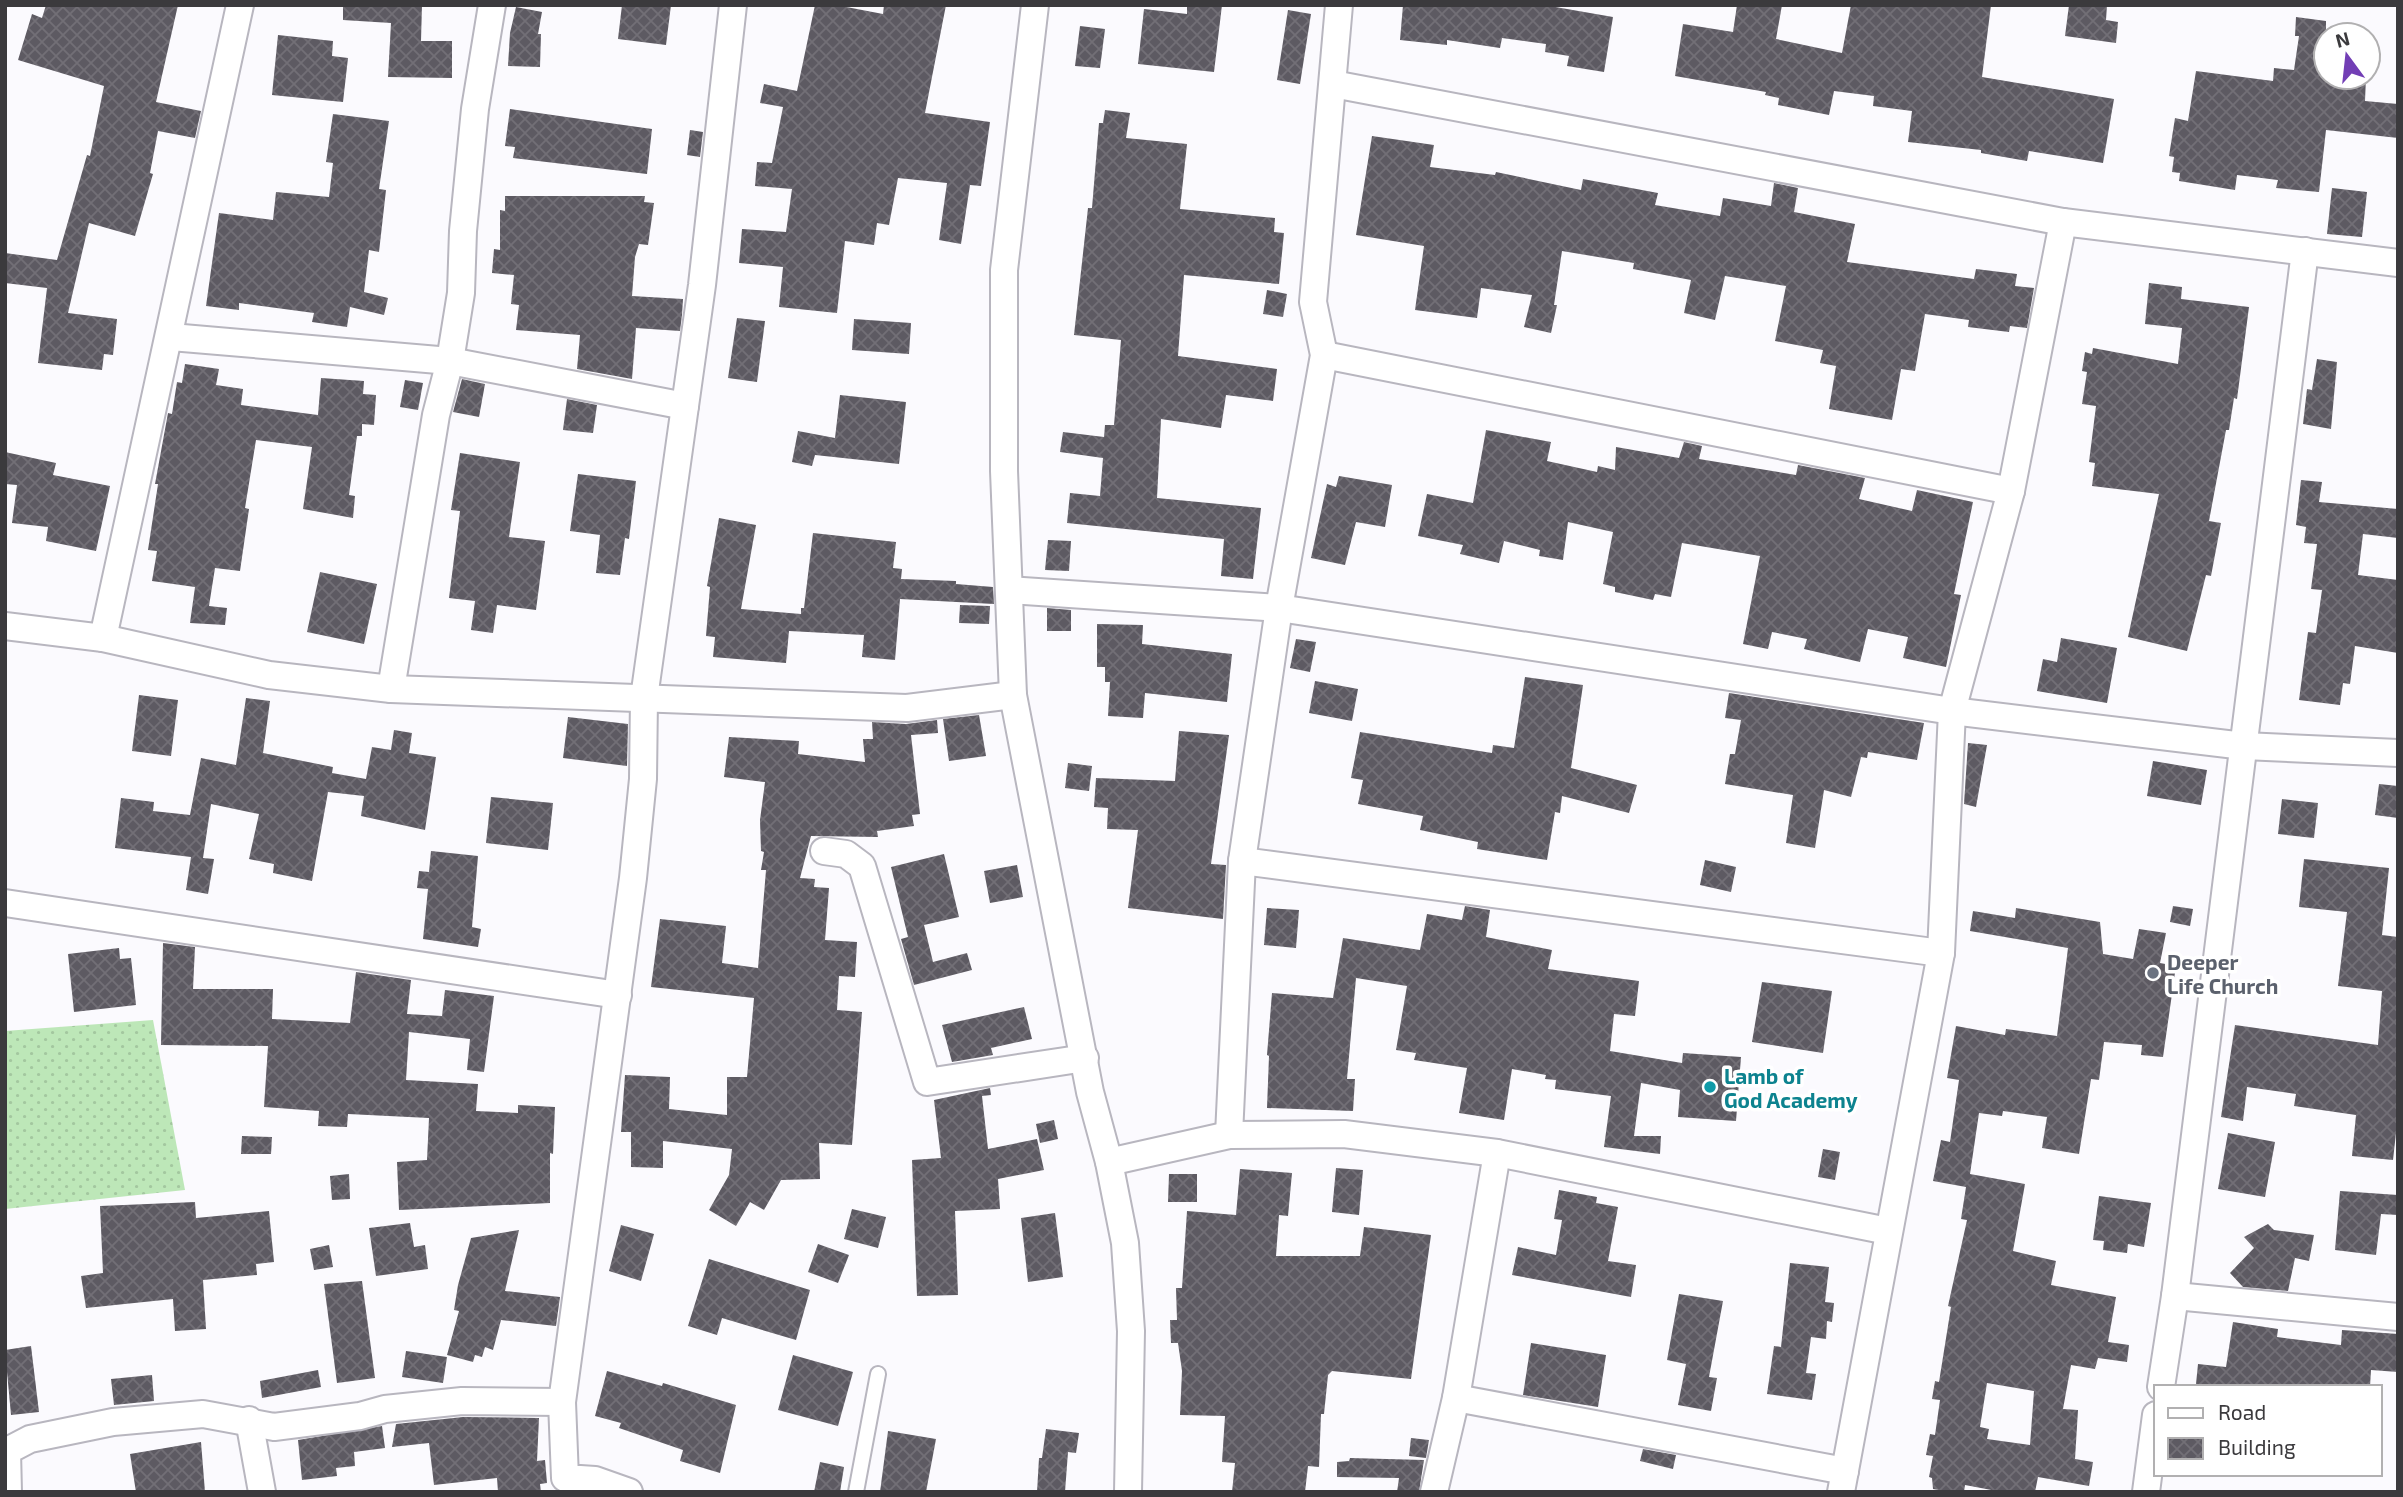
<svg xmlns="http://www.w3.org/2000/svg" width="2403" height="1497" font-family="'Exo 2',sans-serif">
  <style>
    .grass { fill: url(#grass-dots) }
    .building { fill: url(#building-cross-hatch); fill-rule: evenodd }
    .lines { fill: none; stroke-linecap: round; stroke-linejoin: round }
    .service-casing { stroke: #b8b6bf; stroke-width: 18 }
    .minor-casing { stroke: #b8b6bf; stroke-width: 30 }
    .service { stroke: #fff; stroke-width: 14 }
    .minor { stroke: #fff; stroke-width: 26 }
    .worship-dot { fill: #6b7280; stroke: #fff; stroke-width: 2.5 }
    .culture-dot { fill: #0f9aa8; stroke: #fff; stroke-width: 2.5 }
    .labels { text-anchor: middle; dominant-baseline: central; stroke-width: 7; stroke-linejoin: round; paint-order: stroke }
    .worship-label { font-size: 21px; font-weight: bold; fill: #5b616d; stroke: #fff; text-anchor: start }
    .culture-label { font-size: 21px; font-weight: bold; fill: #0d838f; stroke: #fff; text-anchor: start }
  </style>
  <defs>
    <pattern id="grass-dots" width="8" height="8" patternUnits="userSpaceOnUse" patternTransform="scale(1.75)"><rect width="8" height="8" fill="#bde7b8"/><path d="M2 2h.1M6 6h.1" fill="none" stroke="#a3c79f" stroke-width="1.8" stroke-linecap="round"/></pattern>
    <pattern id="building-cross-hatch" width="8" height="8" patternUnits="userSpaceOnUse" patternTransform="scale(1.75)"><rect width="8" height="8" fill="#5d5a62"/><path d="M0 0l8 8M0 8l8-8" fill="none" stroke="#726f76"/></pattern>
  </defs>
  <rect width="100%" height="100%" fill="#fbfafe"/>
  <!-- grass -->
  <path class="grass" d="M153,1020L185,1190L5,1209V1031Z"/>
  <!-- building -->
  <g class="building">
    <path d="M46,5H178L156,102L201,111L195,138L158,131L150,173L153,174L135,236L89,223L68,313L117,319L113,355L104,354L102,370L38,363L47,288L5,283V253L57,260L87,155L90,156L104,86L18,60L32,14L42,18Z"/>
    <path d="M343,5H422L421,41H452V78L388,77L391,23L343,20Z"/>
    <path d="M622,5H671L666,45L618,39Z"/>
    <path d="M815,5H836L883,14L884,5H946L925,113L990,122L981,186L970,185L961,244L939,240L947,183L898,178L889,225L877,223L874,245L845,241L837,313L779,307L783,267L739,263L742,229L786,232L792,189L755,186L757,162L772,163L783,107L760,103L764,84L797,91Z"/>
    <path d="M1187,5H1222L1214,72L1138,64L1144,9L1187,14Z"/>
    <path d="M1403,5H1544L1613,17L1604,72L1567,66L1569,56L1545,52L1546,44L1502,38L1500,48L1447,40V45L1400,40Z"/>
    <path d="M1737,5H1782L1776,39L1842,53L1851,5H1991L1982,77L2114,99L2103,163L2029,151L2027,161L1981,153V150L1908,142L1912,111L1873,106L1874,96L1834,91L1829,115L1778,105L1779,98L1765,95L1766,92L1675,76L1683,24L1733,32Z"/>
    <path d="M2069,5H2107L2106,20L2118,22L2116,43L2065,36Z"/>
    <path d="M516,7L542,12L538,34H541L540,67L508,66L510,33Z"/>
    <path d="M1288,10L1311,14L1300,84L1277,80Z"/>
    <path d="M2296,17L2326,21V77H2366L2365,101L2398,104V138L2326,130L2319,192L2276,188L2278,180L2237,175L2235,190L2179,181L2180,173L2172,172L2174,157L2169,156L2175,118L2188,121L2196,71L2273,81L2274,68L2294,70L2299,36H2295Z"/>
    <path d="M1080,26L1105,29L1100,68L1075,66Z"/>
    <path d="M278,35L333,41L332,56L348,58L343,102L272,95Z"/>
    <path d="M510,109L652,129L647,174L513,158L515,147L505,146Z"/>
    <path d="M1105,110L1130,113L1126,138L1187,144L1180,209L1275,218L1274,232L1284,233L1279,284L1184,275L1178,356L1277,369L1273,401L1226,395L1221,428L1161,419L1157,498L1261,508L1253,579L1221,576L1224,539L1067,523L1070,493L1100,496L1103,458L1060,452L1063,432L1104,437L1105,425H1114L1121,340L1074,335L1088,208H1092L1099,123H1103Z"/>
    <path d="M333,114L389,121L379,189L386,190L379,252L369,250L364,292L388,298L384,315L350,307L347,327L312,322L314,313L239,303V310L206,306L219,213L273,220L276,192L329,197L333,163L326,162Z"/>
    <path d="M690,130L703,132L700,157L687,155Z"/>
    <path d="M1372,136L1434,145L1430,167L1495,175L1496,172L1581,190L1583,179L1658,193L1655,205L1720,216L1723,198L1771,206L1774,183L1798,188L1794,212L1855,224L1847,262L1974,279L1976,269L2017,274L2015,286L2034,288L2027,328L2010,326L2009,332L1968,327L1969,320L1925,314L1915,371L1901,369L1892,420L1829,409L1836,366L1820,363L1823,350L1775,341L1786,286L1725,276L1715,320L1684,313L1691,280L1633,269L1634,263L1562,251L1554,305H1557L1551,333L1524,327L1532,295L1481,288L1477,318L1415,310L1424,246L1356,235Z"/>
    <path d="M2332,188L2367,192L2362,237L2327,234Z"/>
    <path d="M505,196H645L644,202L654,203L648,245L639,244L635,257L632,296L683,299L682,315L680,331L636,328L632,379L577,369L580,335L516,330L519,305L511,304L514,275L492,273L494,249L500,250V210L505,211Z"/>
    <path d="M2149,283L2182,287L2181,299L2249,307L2237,399L2234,398L2229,430H2226L2209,521L2221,523L2211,576L2206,575L2187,651L2128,637L2159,494L2092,486L2095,463L2089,462L2096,406L2082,404L2087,372L2082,371L2085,352L2092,354L2093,348L2178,364L2182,328L2145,324Z"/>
    <path d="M1267,290L1287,294L1283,317L1263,314Z"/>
    <path d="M737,318L765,321L757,382L728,378Z"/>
    <path d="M854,319L911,323L909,354L852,350Z"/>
    <path d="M2317,359L2337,362L2331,429L2303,424L2307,389L2312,390Z"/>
    <path d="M185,364L219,369L216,385L243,389L241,405L318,415L321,378L364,381L363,394L376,395L374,425L362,424V436H357L349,495L355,496L353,518L303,509L312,447L256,440L245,508L249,509L240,571L215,568L209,606L227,608L225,625L190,623L195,587L152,581L157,551L148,550L158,484H155L168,413L172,414L177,382L182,383Z"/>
    <path d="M462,379L485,384L479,417L453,412Z"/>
    <path d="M405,380L423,383L418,410L400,407Z"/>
    <path d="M840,395L906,402L899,464L815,455L812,466L792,462L798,431L835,438Z"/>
    <path d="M567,399L597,405L593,433L563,430Z"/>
    <path d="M1486,430L1551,442L1547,461L1597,472L1598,466L1615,470L1616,447L1679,458L1684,442L1702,446L1699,459L1796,475L1798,465L1865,478L1859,499L1912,511L1917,490L1973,502L1954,594L1961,595L1946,667L1903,658L1908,637L1868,629L1860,662L1804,649L1807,639L1772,632L1768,649L1743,644L1760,556L1682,543L1671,597L1655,594L1653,600L1615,592V587L1603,584L1613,532L1568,522L1563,560L1539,556L1540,550L1504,541L1499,563L1460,554L1463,545L1418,536L1427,494L1473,503Z"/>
    <path d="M5,452L56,463L53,475L110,486L96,551L46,541L48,527L12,523L17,485L5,484Z"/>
    <path d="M460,453L520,462L509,537L545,541L536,610L497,605L493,633L471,630L475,601L449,598L460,511L451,510Z"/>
    <path d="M578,474L636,481L629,539L625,538L620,575L596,573L600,535L570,531Z"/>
    <path d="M1339,476L1392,485L1385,527L1356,522L1345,565L1311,558L1327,484L1336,487Z"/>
    <path d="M2301,480L2322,482L2319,502L2398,509V538L2363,534L2358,575L2398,580V653L2355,646L2350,684L2343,683L2340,705L2299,700L2308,632L2316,633L2322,590L2311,589L2317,544L2304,543L2306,527L2296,525Z"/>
    <path d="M719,518L756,525L741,609L801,614V608H804L813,533L896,542L893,568L902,569L901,579L956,581V584L993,587L994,604L900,599L895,660L862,657L864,635L789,631L786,663L713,657L715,637L706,636L710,587L707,586Z"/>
    <path d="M1048,540L1071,541L1069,571L1045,570Z"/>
    <path d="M320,572L377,584L364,644L307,632Z"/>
    <path d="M960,605L990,606L989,624L959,623Z"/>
    <path d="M1047,608L1071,610V631H1047Z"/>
    <path d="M1097,624L1143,625L1142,644L1232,654L1227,702L1145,693L1143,718L1108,716L1110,682H1105V667H1097Z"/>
    <path d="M2061,638L2117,648L2107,703L2037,691L2043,659L2057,662Z"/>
    <path d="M1296,639L1316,642L1310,672L1290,668Z"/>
    <path d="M1525,677L1583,685L1571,768L1637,785L1629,813L1562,796L1560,813L1555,812L1547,860L1477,849L1478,842L1420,830L1423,816L1358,804L1363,780L1351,778L1360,732L1492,753L1493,745L1514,748Z"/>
    <path d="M1315,681L1358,689L1352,721L1309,713Z"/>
    <path d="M1729,693L1924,723L1917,760L1868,752L1867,758L1861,757L1851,797L1824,790L1815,848L1786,843L1793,795L1725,784L1730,754H1735L1741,720L1725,718Z"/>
    <path d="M139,695L178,700L171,756L132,751Z"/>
    <path d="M246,698L270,701L263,753L333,767L332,773L366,779L372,747L391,750L394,730L412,733L409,753L436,757L425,830L361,816L364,796L328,792L312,881L273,873L274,864L249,859L259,814L211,804L203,858L214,859L208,894L186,890L191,857L115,848L121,798L154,802L153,811L190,815L201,758L236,765Z"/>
    <path d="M979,715L986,756L949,761L943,719Z"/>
    <path d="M568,717L628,724L627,766L563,758Z"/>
    <path d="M937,720L938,733L911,735L920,814L912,815L914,826L877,831L878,837L811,836L800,878L815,879L814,887L829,888L825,940L857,942L855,977L839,976L837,1010L862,1012L852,1145L819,1143L820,1179L781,1180L764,1210L750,1202L736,1226L709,1210L729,1175L732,1149L663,1141V1168L631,1167V1132H621L625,1075L670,1077L669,1109L727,1115V1077H747L754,998L651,987L660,919L726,926L722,963L758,968L766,870H761L764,852L761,851L760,820L765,782L724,777L729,737L799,741L798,754L865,762L863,739H873L872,722L906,724Z"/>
    <path d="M1179,731L1229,735L1211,864L1226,865L1223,919L1128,908L1138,830L1107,829L1108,808L1094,807L1096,778L1175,781Z"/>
    <path d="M1968,743L1987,745L1976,807L1964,804Z"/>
    <path d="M2153,761L2207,770L2201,805L2147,796Z"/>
    <path d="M1068,763L1092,766L1089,791L1065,788Z"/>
    <path d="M2379,784L2398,786V818L2375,815Z"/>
    <path d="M491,797L553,803L548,850L486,843Z"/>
    <path d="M2282,799L2318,803L2314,838L2278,834Z"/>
    <path d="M431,851L478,856L472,927L481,929L478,947L423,939L428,889L417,888L419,871L429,872Z"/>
    <path d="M944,854L959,917L924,925L933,962L967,953L972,970L914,985L901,939L908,937L891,867Z"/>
    <path d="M2304,859L2389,868L2382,935L2398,937V1115L2393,1160L2352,1156L2356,1115L2294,1106L2296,1094L2247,1087L2243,1121L2221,1117L2235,1025L2378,1045L2382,991L2338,986L2347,912L2299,907Z"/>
    <path d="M1705,860L1736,867L1731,892L1700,885Z"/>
    <path d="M1017,865L1023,897L990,903L984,871Z"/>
    <path d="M1465,906L1490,910L1486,937L1552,950L1548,969L1639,981L1635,1016L1614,1014L1610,1051L1682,1063L1683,1053L1741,1057L1736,1121L1678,1117L1680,1090L1641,1083L1634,1136H1661L1660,1154L1604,1147L1611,1096L1555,1089L1556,1080L1545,1079L1546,1075L1512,1069L1504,1120L1459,1113L1467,1068L1414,1060L1416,1053L1396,1050L1407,986L1356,978L1347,1079H1355L1353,1111L1267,1108L1269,1056L1267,1055L1272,993L1333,998L1343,938L1420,950L1427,914L1462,920Z"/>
    <path d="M2173,906L2193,909L2190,926L2170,922Z"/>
    <path d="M1267,908L1299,910L1296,948L1264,945Z"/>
    <path d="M2016,908L2100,922L2103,954L2133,959L2139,929L2166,933L2160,963L2176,966L2163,1057L2141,1055L2142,1045L2104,1042L2099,1080L2091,1079L2079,1154L2042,1148L2047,1117L2003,1111L2002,1116L1979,1113L1970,1174L2025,1184L2013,1251L2056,1261L2051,1285L2116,1297L2108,1342L2129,1345L2127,1362L2098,1358L2095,1369L2071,1365L2063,1409L2078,1410L2075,1459L2093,1462L2089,1486L2038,1477L2035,1492H2002L1965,1485L1964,1492H1950L1933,1489L1932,1478L1929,1477L1933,1456L1926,1455L1930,1434L1935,1435L1940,1400L1932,1399L1935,1381L1939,1382L1951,1307L1948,1306L1967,1220L1961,1219L1966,1187L1933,1181L1941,1140L1950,1142L1959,1080L1947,1078L1956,1026L2005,1035L2006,1029L2057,1036L2068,948L1970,931L1973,911L2015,918ZM1987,1383L2034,1391L2030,1445L1987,1439L1989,1429L1980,1427Z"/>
    <path d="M163,943L195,947L193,989H273L272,1019L350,1023L356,972L411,980L407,1014L442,1016L445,990L494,996L484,1072L467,1070L470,1039L409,1032L406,1080L478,1084L476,1111L518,1113V1105L555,1107L553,1154L550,1153V1203L399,1210L397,1162L427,1160L429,1118L348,1114L347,1127L318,1126L319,1111L264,1107L268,1046L161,1045Z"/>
    <path d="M119,948L120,959L131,958L136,1005L74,1012L68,954Z"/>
    <path d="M1762,982L1832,991L1823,1053L1752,1042Z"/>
    <path d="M1024,1007L1032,1039L991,1048L993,1055L952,1062L942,1025Z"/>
    <path d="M990,1088L991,1095L982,1096L988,1149L1037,1139L1044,1170L998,1179L1000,1209L955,1211L958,1295L917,1296L912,1160L941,1158L934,1100Z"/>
    <path d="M1054,1120L1058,1139L1040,1143L1036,1124Z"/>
    <path d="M2228,1133L2275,1142L2265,1197L2218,1189Z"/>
    <path d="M242,1136L272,1137L271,1154H241Z"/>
    <path d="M1823,1149L1840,1152L1835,1180L1818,1177Z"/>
    <path d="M1336,1168L1363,1170L1359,1215L1332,1212Z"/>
    <path d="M1240,1169L1292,1173L1288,1216L1279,1215L1276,1256H1360L1364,1227L1431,1235L1411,1379L1332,1371L1328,1375L1324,1414H1321L1319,1467L1308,1466L1305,1492H1232L1235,1463L1222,1462L1225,1416L1180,1415L1182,1371L1178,1343H1171L1170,1320H1177L1176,1288H1182L1187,1211L1236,1215Z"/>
    <path d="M349,1174L350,1199L332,1200L330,1176Z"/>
    <path d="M1169,1174H1197V1202H1168Z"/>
    <path d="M1559,1190L1597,1197L1596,1203L1618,1207L1608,1261L1636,1265L1631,1297L1512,1275L1518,1247L1556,1255L1562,1220L1554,1219Z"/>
    <path d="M2340,1191L2398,1195V1215L2381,1214L2376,1255L2335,1250Z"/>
    <path d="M2099,1196L2151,1203L2144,1247L2128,1244L2127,1253L2103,1250L2104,1241L2093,1240Z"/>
    <path d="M195,1202L196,1218L269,1211L274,1262L256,1264L257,1275L203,1280L206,1329L175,1331L173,1299L86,1308L81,1276L103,1273L100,1206Z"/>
    <path d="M852,1209L886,1217L878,1248L844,1239Z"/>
    <path d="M1055,1213L1063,1277L1028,1282L1021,1218Z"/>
    <path d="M410,1223L414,1247L425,1245L428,1269L376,1276L369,1228Z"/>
    <path d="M2268,1224L2274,1230L2314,1235L2309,1261L2295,1258L2288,1291L2243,1287L2230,1273L2254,1248L2244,1237Z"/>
    <path d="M621,1225L654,1234L641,1281L609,1271Z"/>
    <path d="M519,1230L505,1291L560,1297L556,1326L501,1320L493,1350L485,1347L482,1357L475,1355L473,1362L447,1355L459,1311L454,1310L458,1285L471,1238Z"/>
    <path d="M818,1244L849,1255L838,1283L808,1272Z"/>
    <path d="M329,1245L333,1267L314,1270L310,1249Z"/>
    <path d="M709,1259L810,1290L796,1340L722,1318L717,1335L688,1326Z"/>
    <path d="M1790,1263L1829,1267L1825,1302L1834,1303L1832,1322L1827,1321L1826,1339L1811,1337L1806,1373L1816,1374L1812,1400L1767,1394L1774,1346L1781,1347Z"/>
    <path d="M362,1281L375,1378L337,1383L324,1284Z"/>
    <path d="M1679,1294L1723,1301L1709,1377L1717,1378L1711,1411L1678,1405L1686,1364L1667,1360Z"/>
    <path d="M2233,1322L2278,1329L2277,1337L2341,1345L2342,1330L2398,1334V1372L2371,1370L2370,1387L2196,1384L2198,1364L2226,1367Z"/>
    <path d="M1531,1343L1606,1355L1598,1407L1523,1395Z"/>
    <path d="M31,1346L39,1412L11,1415L5,1350Z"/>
    <path d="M406,1351L447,1357L443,1383L402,1377Z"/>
    <path d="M793,1355L853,1372L838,1426L778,1410Z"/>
    <path d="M318,1370L321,1387L262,1398L260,1381Z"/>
    <path d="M607,1371L662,1386L663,1383L736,1405L720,1473L680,1461L683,1450L619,1428L621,1423L595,1416Z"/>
    <path d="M152,1375L154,1401L114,1405L111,1379Z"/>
    <path d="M463,1417L539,1418L537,1461L545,1460L547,1483L540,1484L541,1492H498L497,1478L434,1485L429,1443L392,1447L396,1424Z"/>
    <path d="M382,1426L385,1448L354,1452L355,1466L336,1468L337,1476L302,1480L298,1440Z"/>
    <path d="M1046,1429L1079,1433L1076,1453L1068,1452L1065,1492H1037L1039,1458H1042Z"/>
    <path d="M888,1431L936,1439L926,1492H880Z"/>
    <path d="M1411,1438L1429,1440L1426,1458L1409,1456Z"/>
    <path d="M201,1442L205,1492H136L130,1454Z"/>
    <path d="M1643,1449L1676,1455L1673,1469L1640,1461Z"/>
    <path d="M1350,1458L1424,1460L1419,1492H1397L1399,1478L1337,1477V1462L1349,1461Z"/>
    <path d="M820,1462L844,1467L840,1492H814Z"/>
  </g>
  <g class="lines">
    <defs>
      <path id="service" d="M856,1492L878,1374"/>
      <g id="minor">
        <path d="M1035,5L1004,270V471L1013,695L1090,1092L1109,1162L1125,1243L1131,1331L1128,1492"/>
        <path d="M1333,84L2063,222L2398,263"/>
        <path d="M171,337L450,361L685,406"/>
        <path d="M1324,355L2011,491"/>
        <path d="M1009,590L1279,608L1952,711L2244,746L2398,753"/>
        <path d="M5,626L103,638L269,675L391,689L907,708L1013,695"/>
        <path d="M103,638L240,5"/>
        <path d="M391,689L436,415L450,361L461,293L463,231L475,109L492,5"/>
        <path d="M824,851L846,854L862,866L927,1082L1085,1058"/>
        <path d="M1242,861L1941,953"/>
        <path d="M5,903L618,995"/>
        <path d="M1229,1135L1242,861L1279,608L1324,355L1313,302L1339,5"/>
        <path d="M1109,1162L1229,1135L1344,1134L1497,1153L1888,1231"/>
        <path d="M2175,1296L2398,1317"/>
        <path d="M2161,1387L2175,1296L2305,251"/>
        <path d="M1456,1398L1845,1471"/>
        <path d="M249,1420L262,1492"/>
        <path d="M8,1492L7,1451L30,1439L113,1422L203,1414L274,1427L360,1416L385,1409L462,1401L562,1402"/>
        <path d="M629,1492L595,1480L565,1478L562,1402L633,878L643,779L644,698L702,285L733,5"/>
        <path d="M1434,1492L1456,1398L1497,1153"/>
        <path d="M1841,1492L1941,953L1952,711L2011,491L2063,222"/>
        <path d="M2146,1492L2156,1415"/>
      </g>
    </defs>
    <!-- service casing -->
    <use href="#service" class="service-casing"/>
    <!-- minor casing -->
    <use href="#minor" class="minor-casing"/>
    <!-- service -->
    <use href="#service" class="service"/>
    <!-- minor -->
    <use href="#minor" class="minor"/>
  </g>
  <!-- markers -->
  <circle class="worship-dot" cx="2153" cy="973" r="7"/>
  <circle class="culture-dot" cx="1710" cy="1087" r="7"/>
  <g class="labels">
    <!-- worship labels -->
    <g class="worship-label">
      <text x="2167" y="961">Deeper<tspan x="2167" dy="24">Life Church</tspan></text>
    </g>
    <!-- culture labels -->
    <g class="culture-label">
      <text x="1724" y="1075">Lamb of<tspan x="1724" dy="24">God Academy</tspan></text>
    </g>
  </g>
  <!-- border -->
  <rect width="2403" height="1497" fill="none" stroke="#3b3a3d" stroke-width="14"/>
  <!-- legend -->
  <rect x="2154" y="1385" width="228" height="91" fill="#ffffff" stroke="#b1b0b1" stroke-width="2"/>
  <rect x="2168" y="1408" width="35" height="10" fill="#ffffff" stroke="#b1b0b1" stroke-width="2"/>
  <text x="2218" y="1420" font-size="21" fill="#3b3a3d">Road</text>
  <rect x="2168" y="1438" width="35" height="21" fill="url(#building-cross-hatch)" stroke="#b1b0b1" stroke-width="2"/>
  <text x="2218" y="1455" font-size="21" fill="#3b3a3d">Building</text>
  <!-- north arrow -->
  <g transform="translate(2347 56) rotate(345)"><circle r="33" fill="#ffffff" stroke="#b1b0b1" stroke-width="2"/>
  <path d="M0-5L12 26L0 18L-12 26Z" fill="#723eb5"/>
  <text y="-10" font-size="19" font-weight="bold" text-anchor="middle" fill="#3b3a3d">N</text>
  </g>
</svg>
